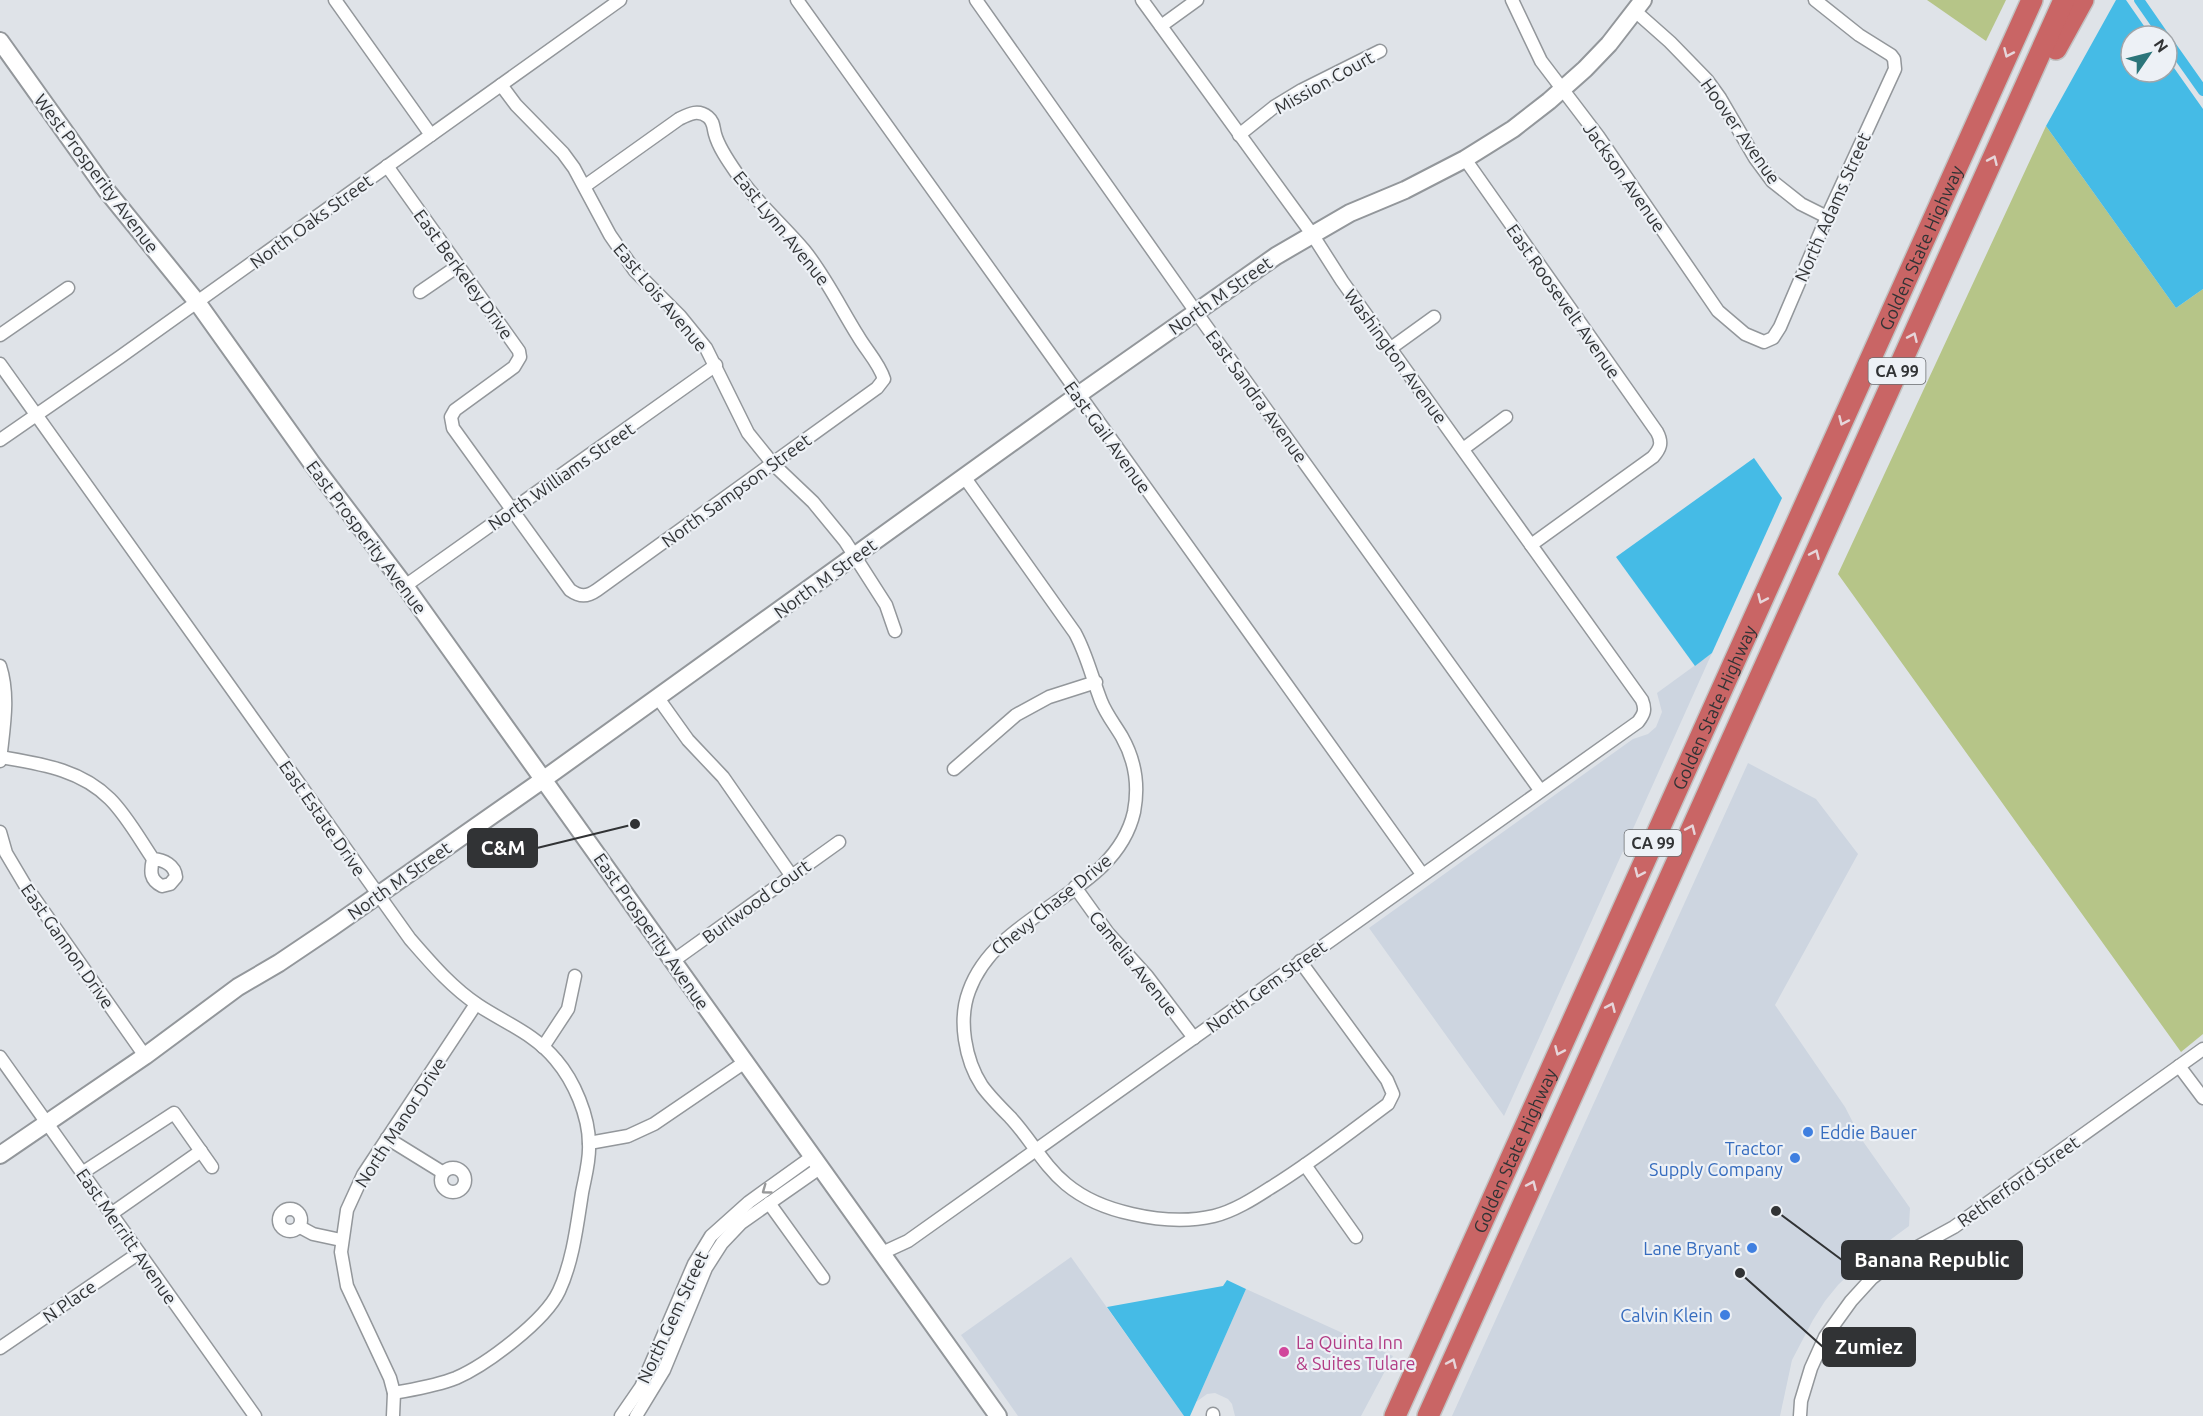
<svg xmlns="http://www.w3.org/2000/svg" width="2203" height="1416" font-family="Ubuntu,sans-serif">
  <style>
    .built { fill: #cdd5e0 }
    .green { fill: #b6c588 }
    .water { fill: #45bbe6 }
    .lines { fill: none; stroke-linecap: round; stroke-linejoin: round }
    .canal { stroke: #45bbe6; stroke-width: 10 }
    .street-casing { stroke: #93979b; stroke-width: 15 }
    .secondary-casing { stroke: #93979b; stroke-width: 20 }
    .highway-casing { stroke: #c1c2c2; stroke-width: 24 }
    .street { stroke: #fff; stroke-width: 12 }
    .secondary { stroke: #fff; stroke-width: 16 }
    .highway { stroke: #c96565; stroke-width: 21 }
    .oneway { stroke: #e6d5d9 }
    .oneway2 { stroke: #98999a }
    .shop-dot { fill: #3f7fe0; stroke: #edf1f6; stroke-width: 2 }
    .hotel-dot { fill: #d1479c; stroke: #edf1f6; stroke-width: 2 }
    .labels { text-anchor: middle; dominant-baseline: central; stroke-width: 4.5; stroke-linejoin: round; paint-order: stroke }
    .shield { fill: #edf1f6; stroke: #696c6f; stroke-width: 1.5 }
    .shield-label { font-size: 16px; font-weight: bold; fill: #313335 }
    .street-label { font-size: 18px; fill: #313335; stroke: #edf1f6 }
    .shop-label { font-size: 18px; fill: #366cbe; stroke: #edf1f6; text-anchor: end }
    .hotel-label { font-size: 18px; fill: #b23c85; stroke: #edf1f6; text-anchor: start }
    .leader { fill: none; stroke: #313335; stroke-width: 2 }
    .callout-dot { fill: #313335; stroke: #edf1f6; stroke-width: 2 }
    .callout { fill: #313335; stroke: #313335; stroke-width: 2 }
    .callout-label { font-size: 20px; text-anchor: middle; font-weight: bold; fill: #fff }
  </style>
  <rect width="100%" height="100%" fill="#dfe3e8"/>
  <!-- built -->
  <g class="built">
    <path d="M1712,653L1504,1116L1369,928L1633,739L1648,734L1656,727L1662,712L1657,693Z"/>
    <path d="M1748,763L1816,799L1858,854L1775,1005L1845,1107L1862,1140L1910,1208L1909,1226L1867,1257L1838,1285L1825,1301L1813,1320L1792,1360L1780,1416H1452Z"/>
    <path d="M1071,1257L1184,1416H1018L961,1335Z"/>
    <path d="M1246,1289L1393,1356L1361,1416H1235L1232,1404L1228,1399L1215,1393L1207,1394L1196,1402Z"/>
  </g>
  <!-- green -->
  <g class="green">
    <path d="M1927,0H2006L1986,41Z"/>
    <path d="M2046,126L2176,308L2203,289V1034L2181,1052L1838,574Z"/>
  </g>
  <!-- water -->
  <g class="water">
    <path d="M2116,0H2126L2151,36H2131V72H2167V58L2203,109V289L2176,308L2046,126Z"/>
    <path d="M1754,458L1782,498L1712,653L1695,666L1616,557Z"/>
    <path d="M1227,1280L1246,1289L1190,1416H1184L1107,1307L1223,1286Z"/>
  </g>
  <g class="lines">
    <!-- canal -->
    <g class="canal">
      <path d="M2139,0L2164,36"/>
      <path d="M2167,40L2203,91"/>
    </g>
    <defs>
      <g id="street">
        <path d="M335,0L431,135"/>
        <path d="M797,0L1422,874"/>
        <path d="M976,0L1196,312L1540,790"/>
        <path d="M1512,0L1541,61L1598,136L1718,311L1745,334L1764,342L1773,338L1780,327L1827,217L1895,69L1894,59L1891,55L1859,35L1815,0"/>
        <path d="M1635,11L1670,42L1707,80L1720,98L1755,158L1772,181L1801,204L1827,217"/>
        <path d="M1161,26L1197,0"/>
        <path d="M501,85L516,105L563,153L574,168L610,235L635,271L680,316L706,348L748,433L773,464L813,502L845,541L886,605L895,631"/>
        <path d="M1239,135L1274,107L1302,90L1380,51"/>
        <path d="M1465,159L1657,432C1663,443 1660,449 1653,457L1531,545"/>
        <path d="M387,166L519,351L520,357L514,367L455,410L451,417L453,428L570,590C580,597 587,597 597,590L877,388L884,379C879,363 866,350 858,336C840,307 825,276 804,250C783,225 758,204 740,178C731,165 719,149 715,134C713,127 714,122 708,117C698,109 689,114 679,119L585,186"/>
        <path d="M420,292L458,266"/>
        <path d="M0,335L68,288"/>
        <path d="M1391,348L1434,317"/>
        <path d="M0,364L410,939C431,963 451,987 478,1005C505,1023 535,1034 556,1060C574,1081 589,1116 589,1144C590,1160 585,1177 582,1193C577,1225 573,1261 559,1291C545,1321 486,1365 456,1378C436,1386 415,1389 394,1393"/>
        <path d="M0,440L120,357L620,0"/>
        <path d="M1463,449L1506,417"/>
        <path d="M965,478L1075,633C1087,655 1092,678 1101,701C1106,714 1115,725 1122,737C1135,760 1139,786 1134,812C1115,896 998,910 969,991C958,1020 965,1060 982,1086C990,1097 1000,1107 1010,1117C1030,1138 1043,1165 1066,1184C1084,1199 1109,1209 1132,1214C1158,1220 1188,1222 1214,1216C1234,1211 1253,1199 1270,1188C1311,1163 1349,1133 1388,1104L1393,1094L1387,1080L1300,961"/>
        <path d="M405,586L716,365"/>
        <path d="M0,666C10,697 3,730 0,761"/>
        <path d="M658,698L688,740L723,777L791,875"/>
        <path d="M0,757C40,764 80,769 110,799C127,816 140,840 153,859C150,872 150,880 162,886L170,884L176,877C175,865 164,860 153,859"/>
        <path d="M954,769L1016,715L1049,697L1096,682"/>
        <path d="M0,832L6,853L25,885L145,1056"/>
        <path d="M1075,887L1108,933L1147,976L1194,1038"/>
        <path d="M673,961L839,842"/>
        <path d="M543,1047L568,1009L575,976"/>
        <path d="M0,1057L255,1416"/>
        <path d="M2179,1066L2203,1098"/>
        <path d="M387,1138L442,1172"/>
        <path d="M589,1143L628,1136L654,1124L745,1062"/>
        <path d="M1305,1165L1356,1237"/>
        <circle cx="453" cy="1180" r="12"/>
        <path d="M82,1173L174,1113L212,1167"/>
        <path d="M769,1203L823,1278"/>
        <circle cx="290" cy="1220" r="11"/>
        <path d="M111,1214L201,1151"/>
        <path d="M300,1227L313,1234L341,1240"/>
        <path d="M882,1253L908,1241L1638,722C1644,714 1646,710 1642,700L1342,281L1312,234L1142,0"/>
        <path d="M0,1348L139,1253"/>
        <path d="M1213,1414V1416"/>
        <path d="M393,1416L394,1393L390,1378L347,1286L341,1252L347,1210L363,1175L476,1004"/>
        <path d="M621,1416L641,1387L694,1264L711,1236L749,1202L813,1156"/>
        <path d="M636,1416L664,1370L706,1268L722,1243L741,1223L821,1167"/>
        <path d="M1800,1416L1801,1401L1811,1368L1825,1337L1851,1301L1872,1278L1901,1256L1954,1227L2203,1049"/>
      </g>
      <g id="secondary">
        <path d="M0,41L107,191L197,302L311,462L405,586L998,1416"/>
        <path d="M0,1155L145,1056L238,987L279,963L331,928L544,779L1078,395L1276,256L1350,213L1405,190L1465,159L1513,129L1549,101L1585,69L1609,44L1643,0"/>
      </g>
      <g id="highway">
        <path d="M2056,49L2083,0"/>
        <path id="s1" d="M1395,1416L2032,0"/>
        <path d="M1428,1416L2064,0"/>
      </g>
    </defs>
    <!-- street casing -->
    <use href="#street" class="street-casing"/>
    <!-- secondary casing -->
    <use href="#secondary" class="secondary-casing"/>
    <!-- highway casing -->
    <use href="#highway" class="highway-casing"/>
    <!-- street -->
    <use href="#street" class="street"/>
    <!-- secondary -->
    <use href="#secondary" class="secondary"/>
    <!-- highway -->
    <use href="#highway" class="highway"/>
  </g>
  <!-- one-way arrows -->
  <defs><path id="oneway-chevron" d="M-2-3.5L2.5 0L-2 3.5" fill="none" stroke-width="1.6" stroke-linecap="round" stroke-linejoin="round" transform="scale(1.5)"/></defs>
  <g class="oneway">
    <use href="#oneway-chevron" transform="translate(2008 53) rotate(114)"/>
    <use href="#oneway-chevron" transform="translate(1993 160) rotate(-66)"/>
    <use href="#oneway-chevron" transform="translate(1913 337) rotate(-66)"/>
    <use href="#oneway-chevron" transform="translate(1843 421) rotate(114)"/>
    <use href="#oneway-chevron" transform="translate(1815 554) rotate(-66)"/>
    <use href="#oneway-chevron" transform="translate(1762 599) rotate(114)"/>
    <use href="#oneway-chevron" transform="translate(1691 829) rotate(-66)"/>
    <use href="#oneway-chevron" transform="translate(1639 873) rotate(114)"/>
    <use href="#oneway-chevron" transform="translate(1611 1007) rotate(-66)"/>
    <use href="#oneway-chevron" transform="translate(1559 1051) rotate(114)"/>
    <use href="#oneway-chevron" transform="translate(1532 1185) rotate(-66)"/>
    <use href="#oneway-chevron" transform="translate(1452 1363) rotate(-66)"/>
  </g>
  <use class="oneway2" href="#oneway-chevron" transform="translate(766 1190) rotate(144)"/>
  <!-- markers -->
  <g class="shop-dot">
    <circle cx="1808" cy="1132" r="6"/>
    <circle cx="1795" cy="1158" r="6"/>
    <circle cx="1752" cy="1248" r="6"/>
    <circle cx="1725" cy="1315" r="6"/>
  </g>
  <circle class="hotel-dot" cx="1284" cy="1352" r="6"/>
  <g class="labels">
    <!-- shield labels -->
    <g class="shield">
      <rect x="1868.5" y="358" width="57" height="26" rx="4.5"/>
      <rect x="1624.5" y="830" width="57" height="26" rx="4.5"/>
    </g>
    <g class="shield-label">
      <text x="1897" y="371">CA 99</text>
      <text x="1653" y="843">CA 99</text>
    </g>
    <!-- street labels -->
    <g class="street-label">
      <text transform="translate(1324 82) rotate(-29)">Mission Court</text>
      <text transform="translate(1741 131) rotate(55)">Hoover Avenue</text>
      <text transform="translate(97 173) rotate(53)">West Prosperity Avenue</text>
      <text transform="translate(1625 177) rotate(55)">Jackson Avenue</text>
      <text transform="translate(1832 207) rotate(-66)">North Adams Street</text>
      <text transform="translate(311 221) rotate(-36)">North Oaks Street</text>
      <text transform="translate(782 228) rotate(51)">East Lynn Avenue</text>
      <text stroke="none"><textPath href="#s1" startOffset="1281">Golden State Highway</textPath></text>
      <text transform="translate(464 274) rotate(54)">East Berkeley Drive</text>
      <text transform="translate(1220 295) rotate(-35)">North M Street</text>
      <text transform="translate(661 297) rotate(50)">East Lois Avenue</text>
      <text transform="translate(1564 301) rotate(55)">East Roosevelt Avenue</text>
      <text transform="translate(1396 356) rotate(54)">Washington Avenue</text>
      <text transform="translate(1257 396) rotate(54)">East Sandra Avenue</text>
      <text transform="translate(1108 437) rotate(54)">East Gail Avenue</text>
      <text transform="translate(561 476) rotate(-35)">North Williams Street</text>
      <text transform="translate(736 490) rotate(-36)">North Sampson Street</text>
      <text transform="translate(367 537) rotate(53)">East Prosperity Avenue</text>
      <text transform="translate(825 578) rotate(-36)">North M Street</text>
      <text stroke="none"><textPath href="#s1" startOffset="777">Golden State Highway</textPath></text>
      <text transform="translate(323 818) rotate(55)">East Estate Drive</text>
      <text transform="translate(399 880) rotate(-35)">North M Street</text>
      <text transform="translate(756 901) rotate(-36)">Burlwood Court</text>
      <text transform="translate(1051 904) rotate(-39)">Chevy Chase Drive</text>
      <text transform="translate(652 931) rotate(55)">East Prosperity Avenue</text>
      <text transform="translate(68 946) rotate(55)">East Gannon Drive</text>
      <text transform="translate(1134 963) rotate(51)">Camelia Avenue</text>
      <text transform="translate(1266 986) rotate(-36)">North Gem Street</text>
      <text transform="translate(400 1122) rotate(-57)">North Manor Drive</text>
      <text stroke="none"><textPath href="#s1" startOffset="291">Golden State Highway</textPath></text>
      <text transform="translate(2018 1181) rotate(-35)">Retherford Street</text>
      <text transform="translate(127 1236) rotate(55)">East Merritt Avenue</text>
      <text transform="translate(69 1301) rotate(-35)">N Place</text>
      <text transform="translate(672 1317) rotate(-65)">North Gem Street</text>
    </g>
    <!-- shop labels -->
    <g class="shop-label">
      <text x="1820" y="1132" text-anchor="start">Eddie Bauer</text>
      <text x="1783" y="1148">Tractor<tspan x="1783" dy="21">Supply Company</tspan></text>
      <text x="1740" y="1248">Lane Bryant</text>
      <text x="1713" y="1315">Calvin Klein</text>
    </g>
    <!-- hotel labels -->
    <g class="hotel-label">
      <text x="1296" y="1342">La Quinta Inn<tspan x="1296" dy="21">&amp; Suites Tulare</tspan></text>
    </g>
  </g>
  <!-- callouts -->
  <path class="leader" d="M635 824L537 848M1776 1211L1842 1260M1740 1273L1823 1347"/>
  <g class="callout-dot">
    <circle cx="635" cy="824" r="6"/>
    <circle cx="1776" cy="1211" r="6"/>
    <circle cx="1740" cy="1273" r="6"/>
  </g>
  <g class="callout">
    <rect x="468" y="829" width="69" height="38" rx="6"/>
    <rect x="1842" y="1241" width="180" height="38" rx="6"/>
    <rect x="1823" y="1328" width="92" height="38" rx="6"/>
  </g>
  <g class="callout-label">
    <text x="503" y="855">C&amp;M</text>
    <text x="1932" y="1267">Banana Republic</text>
    <text x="1869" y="1354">Zumiez</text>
  </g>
  <!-- north arrow -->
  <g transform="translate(2149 54) rotate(55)"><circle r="28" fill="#edf1f6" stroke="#a2a5a9" stroke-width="1.5"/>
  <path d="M0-4.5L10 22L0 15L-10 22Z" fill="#2b757a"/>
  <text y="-9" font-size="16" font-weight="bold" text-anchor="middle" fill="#313335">N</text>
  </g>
</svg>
